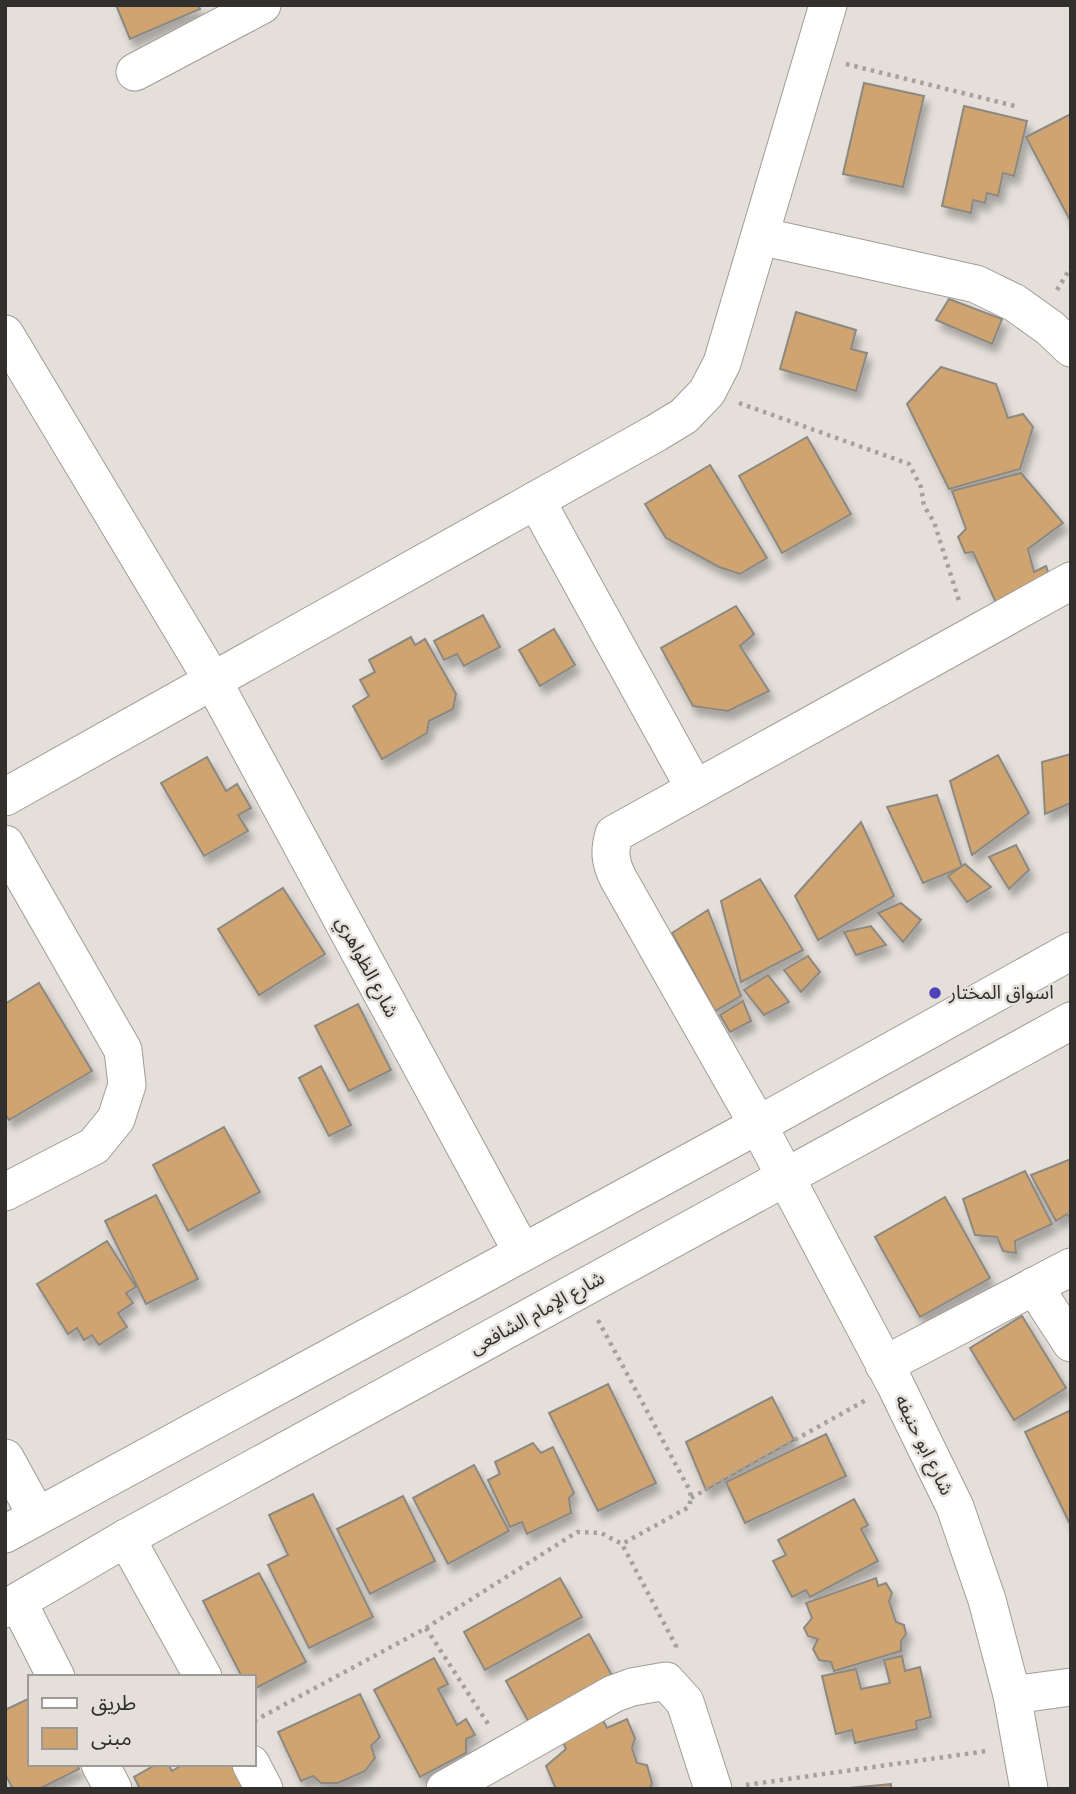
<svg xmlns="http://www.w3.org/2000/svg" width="1076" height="1794" font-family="'Varela Round','Noto Sans Arabic',sans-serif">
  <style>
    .building { fill: #cfa46f; stroke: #8c8882; stroke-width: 2; filter: url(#shadow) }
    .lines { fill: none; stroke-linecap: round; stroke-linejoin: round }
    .minor-casing { stroke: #a19c96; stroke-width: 39 }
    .path { stroke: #a5a19c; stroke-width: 4.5; stroke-dasharray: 3.5 5; stroke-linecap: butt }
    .minor { stroke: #fff; stroke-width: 37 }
    .poi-dot { fill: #5043ba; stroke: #e4dfd9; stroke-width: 2.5 }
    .labels { text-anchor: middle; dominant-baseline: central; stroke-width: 5; stroke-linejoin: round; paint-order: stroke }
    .street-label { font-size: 19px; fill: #32302e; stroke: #e4dfd9 }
    .poi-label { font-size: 19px; fill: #32302e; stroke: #e4dfd9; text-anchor: start }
  </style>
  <defs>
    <filter id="shadow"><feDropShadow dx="4.5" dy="8" stdDeviation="3.5" flood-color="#0004"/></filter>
  </defs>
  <rect width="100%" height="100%" fill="#e4dfd9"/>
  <!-- building -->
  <g class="building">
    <path d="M116,5H198L200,9L130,39Z"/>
    <path d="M864,83L924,96L903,187L843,174Z"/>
    <path d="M964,106L1027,121L1014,176L1003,173L998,196L987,193L985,203L973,200L971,213L942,206Z"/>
    <path d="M1071,114V222L1026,137Z"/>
    <path d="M949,299L1002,319L992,344L936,320Z"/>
    <path d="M796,312L856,330L851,349L867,353L856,391L780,369Z"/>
    <path d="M941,367L996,384L1008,418L1023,414L1033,427L1020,469L949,489L907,404Z"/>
    <path d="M807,437L851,514L782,553L739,476Z"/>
    <path d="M710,465L767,558L740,574L719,567L666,538L645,504Z"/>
    <path d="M1021,473L1063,523L1028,549L1034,572L1046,566L1053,587L998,607L973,552L965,553L958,537L966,529L952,491Z"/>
    <path d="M736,606L754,634L740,646L769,691L728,711L693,706L661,648Z"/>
    <path d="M483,615L500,647L464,666L457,654L444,660L434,641Z"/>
    <path d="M554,629L575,665L540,686L519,650Z"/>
    <path d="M411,637L415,645L425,639L456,694L453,709L429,721L427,733L382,759L353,706L369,696L360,680L375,672L369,660Z"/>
    <path d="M1071,754V803L1045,814L1042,762Z"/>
    <path d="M998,755L1029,813L972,855L950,781Z"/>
    <path d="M207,757L226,791L237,784L251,808L238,815L248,831L204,856L161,783Z"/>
    <path d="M937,795L962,867L923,883L887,807Z"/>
    <path d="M861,822L894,896L818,940L795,896Z"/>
    <path d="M1016,845L1029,870L1009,889L989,857Z"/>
    <path d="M965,864L991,887L967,902L948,876Z"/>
    <path d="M760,879L803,950L741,982L721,901Z"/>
    <path d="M283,888L325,954L259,995L218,929Z"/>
    <path d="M901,903L921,920L903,942L878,913Z"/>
    <path d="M708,910L741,996L715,1011L672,933Z"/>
    <path d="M871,926L886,945L856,955L844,932Z"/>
    <path d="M808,956L820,972L801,992L784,970Z"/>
    <path d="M768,975L789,1002L764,1015L744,990Z"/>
    <path d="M39,983L92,1071L9,1120L5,1114V1004Z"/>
    <path d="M743,1001L751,1021L730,1032L720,1015Z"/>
    <path d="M358,1004L391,1070L349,1091L315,1026Z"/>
    <path d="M321,1066L351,1125L329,1136L299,1078Z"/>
    <path d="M224,1127L260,1192L188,1231L153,1165Z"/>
    <path d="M1071,1159V1220L1067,1214L1056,1221L1031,1175Z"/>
    <path d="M1025,1171L1052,1224L1015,1241L1016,1253L1003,1251L997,1237L975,1235L963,1199Z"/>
    <path d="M156,1195L198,1279L146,1304L105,1221Z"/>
    <path d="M945,1197L990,1278L920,1317L875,1237Z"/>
    <path d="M107,1241L136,1287L126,1293L133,1303L118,1313L127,1327L99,1345L92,1335L84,1340L77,1328L68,1334L37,1284Z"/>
    <path d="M1022,1316L1066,1388L1014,1420L970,1348Z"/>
    <path d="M608,1384L656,1483L598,1511L549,1413Z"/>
    <path d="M772,1397L794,1440L706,1490L686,1442Z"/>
    <path d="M1071,1410V1526L1025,1432Z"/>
    <path d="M826,1434L846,1476L745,1523L726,1482Z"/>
    <path d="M533,1443L541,1453L553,1447L574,1493L569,1498L571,1513L527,1534L522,1522L510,1527L488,1480L500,1474L495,1462Z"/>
    <path d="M474,1465L509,1531L448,1564L413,1498Z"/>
    <path d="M313,1494L373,1617L309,1648L268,1565L288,1555L269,1515Z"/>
    <path d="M403,1496L435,1561L370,1594L337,1529Z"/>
    <path d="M854,1499L868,1525L861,1529L878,1561L810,1597L806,1590L792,1597L773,1561L786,1555L778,1540Z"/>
    <path d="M259,1573L306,1662L254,1689V1677H242L203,1601Z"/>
    <path d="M560,1578L582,1617L485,1670L464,1632Z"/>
    <path d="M876,1578L878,1586L886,1583L892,1593L889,1601L896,1622L904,1625L906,1634L901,1641V1651L834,1671L831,1662L819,1660L813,1649L818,1639L808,1636L804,1628L812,1618L806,1603Z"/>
    <path d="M589,1634L614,1679L531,1726L506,1681Z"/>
    <path d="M902,1656L905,1671L920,1667L931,1717L916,1721L917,1729L855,1743L852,1730L836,1734L822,1676L856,1669L861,1689L890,1683L884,1660Z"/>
    <path d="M434,1658L448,1684L438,1689L457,1725L466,1719L475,1735L466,1739V1753L420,1777L374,1690Z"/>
    <path d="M360,1694L380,1737L371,1746L375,1758L365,1771L338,1783H321L313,1776L301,1781L278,1732Z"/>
    <path d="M30,1698V1764H77L79,1769L39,1789H13L5,1774V1710Z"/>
    <path d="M602,1718L607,1728L627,1719L635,1738L632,1748L637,1763L647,1765L652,1783L650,1789H556L546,1766L566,1749L561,1737Z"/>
    <path d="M157,1764H168L172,1771L184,1764H235L246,1789H140L134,1777Z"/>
    <path d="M891,1784V1789H838Z"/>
  </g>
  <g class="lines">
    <defs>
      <g id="minor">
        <path d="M135,72L262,5"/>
        <path d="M760,236L976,284L1015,303L1050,328L1071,348"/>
        <path d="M5,334L213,681L522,1252"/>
        <path d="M536,500L695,789"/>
        <path d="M5,797L656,433L684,416L707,392L722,363L828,5"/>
        <path d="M5,844L123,1050L127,1085L116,1119L94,1146L5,1192"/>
        <path d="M1034,1286L1071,1343"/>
        <path d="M884,1365L1071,1267"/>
        <path d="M5,1458L37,1516"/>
        <path d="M5,1534L758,1125L1071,951"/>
        <path d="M126,1538L203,1677"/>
        <path d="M18,1602L56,1677"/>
        <path d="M5,1609L126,1538L1071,1021"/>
        <path d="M1012,1695L1071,1687"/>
        <path d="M100,1764L113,1789"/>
        <path d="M251,1764L264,1789"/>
        <path d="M445,1789L613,1694L632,1687L666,1681L685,1702L713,1789"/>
        <path d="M1029,1789L1012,1695L987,1600L955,1507L895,1384L758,1125L618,878C610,862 609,851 614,834L1071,581"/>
      </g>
    </defs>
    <!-- minor casing -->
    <use href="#minor" class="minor-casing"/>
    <!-- path -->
    <g class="path">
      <path d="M846,64L1019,107"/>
      <path d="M1057,290L1071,267"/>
      <path d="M739,403L909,464L921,487L924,506L934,522L960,604"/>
      <path d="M598,1320L690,1491L691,1498L689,1507L622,1544"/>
      <path d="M691,1498L866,1400"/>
      <path d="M426,1628L490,1727"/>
      <path d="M254,1721L426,1628L577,1532L601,1533L622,1544L676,1646V1650"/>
      <path d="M746,1785L987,1751"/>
    </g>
    <!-- minor -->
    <use href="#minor" class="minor"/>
  </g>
  <!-- markers -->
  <circle class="poi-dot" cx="935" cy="993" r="7"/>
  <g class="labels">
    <!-- street labels -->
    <g class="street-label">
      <text transform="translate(367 967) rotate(62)">شارع الظواهري</text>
      <text transform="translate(537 1313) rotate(-29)">شارع الإمام الشافعى</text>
      <text transform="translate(924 1445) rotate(64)">شارع ابو حنيفه</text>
    </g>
    <!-- poi labels -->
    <g class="poi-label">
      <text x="949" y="993">اسواق المختار</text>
    </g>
  </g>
  <!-- border -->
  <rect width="1076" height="1794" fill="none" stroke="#32302e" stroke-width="14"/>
  <!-- legend -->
  <rect x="28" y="1675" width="228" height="91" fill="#e4dfd9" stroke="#9d9995" stroke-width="2"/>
  <rect x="42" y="1698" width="35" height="10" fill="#ffffff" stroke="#9d9995" stroke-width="2"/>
  <text x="91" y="1710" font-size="21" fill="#32302e">طريق</text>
  <rect x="42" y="1728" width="35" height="21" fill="#cfa46f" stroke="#9d9995" stroke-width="2"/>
  <text x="91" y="1745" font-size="21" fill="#32302e">مبنى</text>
</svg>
